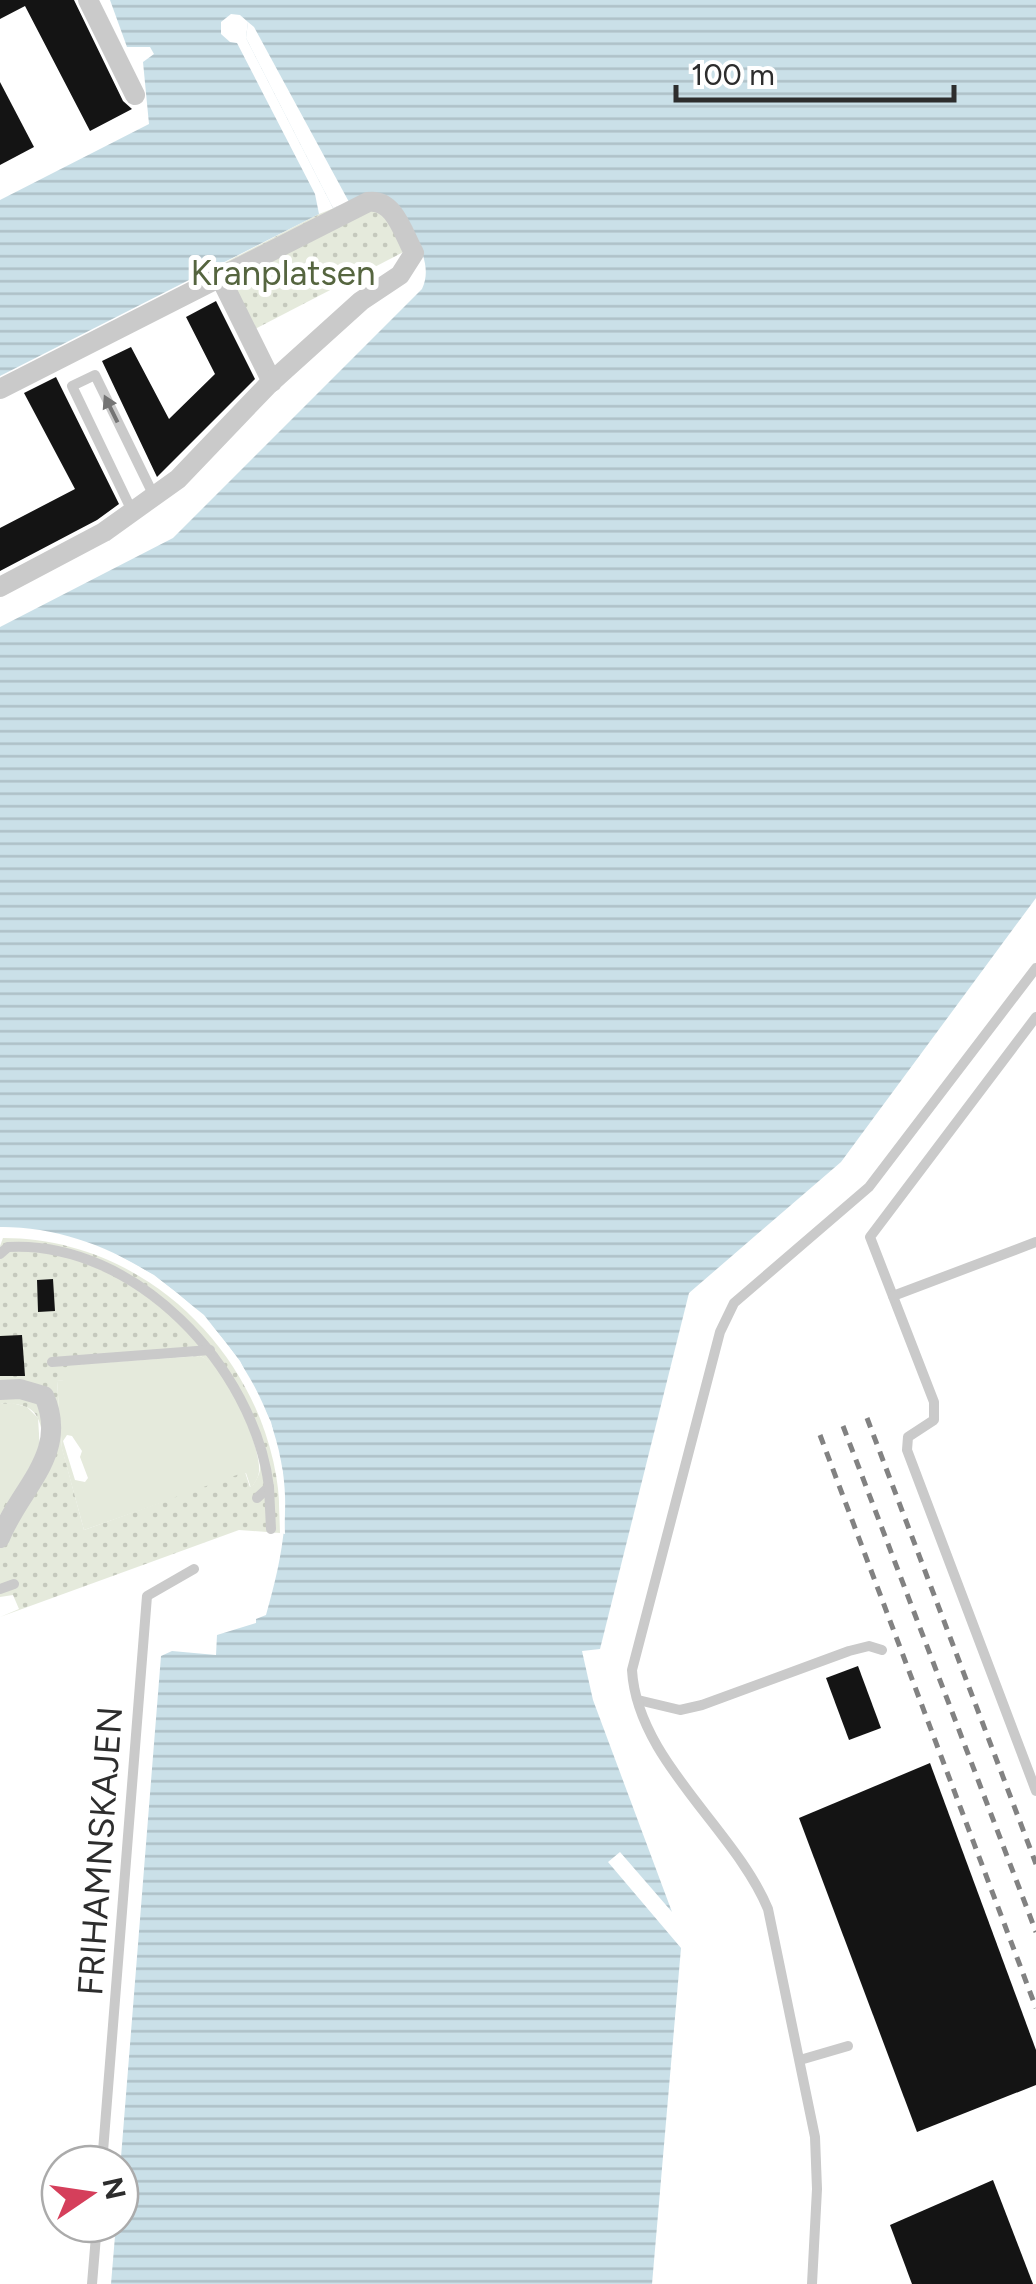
<svg xmlns="http://www.w3.org/2000/svg" width="1036" height="2284" font-family="Figtree,sans-serif">
  <style>
    .grass { fill: #e5eadc; fill-rule: evenodd }
    .park { fill: url(#park-dots); fill-rule: evenodd }
    .water { fill: url(#water-rules) }
    .pier { fill: #fff }
    .building { fill: #141414 }
    .lines { fill: none; stroke-linecap: round; stroke-linejoin: round }
    .lane { stroke: #cacaca; stroke-width: 10 }
    .street { stroke: #cacaca; stroke-width: 20 }
    .rail { stroke: #828282; stroke-width: 5; stroke-dasharray: 10 8; stroke-linecap: butt }
    .oneway { fill: #747474 }
    .labels { text-anchor: middle; dominant-baseline: central; stroke-width: 10; stroke-linejoin: round; paint-order: stroke }
    .park-label { font-size: 35px; fill: #55653f; stroke: #fff }
    .street-label { font-size: 35px; fill: #2d2d2d; stroke: #fff }
  </style>
  <defs>
    <pattern id="park-dots" width="8" height="8" patternUnits="userSpaceOnUse" patternTransform="scale(2.5)"><rect width="8" height="8" fill="#e5eadc"/><path d="M2 2h.1M6 6h.1" fill="none" stroke="#c5c9bd" stroke-width="1.8" stroke-linecap="round"/></pattern>
    <pattern id="water-rules" width="6" height="5" patternUnits="userSpaceOnUse" patternTransform="scale(2.5)"><rect width="6" height="5" fill="#cae0e8"/><path d="M0 2.5h6" fill="none" stroke="#aec0c7"/></pattern>
  </defs>
  <rect width="100%" height="100%" fill="#fff"/>
  <!-- grass -->
  <g class="grass">
    <path d="M200,1356C227,1366 257,1438 259,1466C260,1476 256,1481 251,1488L246,1473L84,1530L62,1449L57,1381L71,1379L70,1365ZM67,1435L72,1436L82,1451L80,1457L88,1478L85,1482L75,1480L63,1441Z"/>
    <path d="M12,1403L27,1407L38,1418L40,1451L0,1515V1404Z"/>
  </g>
  <!-- park -->
  <g class="park">
    <path d="M365,196L417,245L255,329L222,264L319,214Z"/>
    <path d="M3,1238C160,1238 286,1379 280,1533L239,1530L0,1617L19,1609L13,1595L0,1597C0,1572 0,1544 0,1519C5,1485 54,1460 39,1421C33,1404 16,1403 0,1404V1246ZM200,1356C224,1365 262,1444 260,1470C259,1476 256,1480 253,1485L250,1487L245,1472L84,1530L62,1448L57,1381L71,1380V1365Z"/>
  </g>
  <!-- water -->
  <path class="water" d="M110,0H1036V898L841,1162L689,1293L600,1649L582,1651L593,1700L672,1912L620,1852L608,1862L681,1948L652,2284H111L116,2224H120V2170L161,1656L172,1651L216,1655L217,1635L256,1623V1619L266,1615C279,1569 290,1522 283,1473C265,1340 134,1226 0,1227V627L173,538L422,289C436,260 408,228 394,202L365,196L333,208L246,38L248,22L240,15L231,14L221,22V34L230,42L237,43L315,194L319,214L0,376V200L149,124L143,62L154,54L150,47H127Z"/>
  <!-- pier -->
  <g class="pier">
    <path d="M248,22L254,27L349,202L333,208L246,38Z"/>
    <path d="M0,1227L42,1231L82,1241L117,1255L154,1275L204,1315L240,1361L271,1422L283,1473L285,1534L280,1533L278,1473L266,1424L236,1363L200,1319L151,1279L115,1260L81,1246L41,1236L1,1232Z"/>
  </g>
  <!-- building -->
  <g class="building">
    <path d="M0,0H74L123,101L132,109L90,131L25,6L0,19Z"/>
    <path d="M0,82L34,147L0,165Z"/>
    <path d="M216,301L255,379L157,477L102,361L131,347L169,419L215,374L186,317Z"/>
    <path d="M56,377L119,504L97,520L0,571V528L75,489L24,393Z"/>
    <path d="M53,1279L55,1311L38,1312L37,1280Z"/>
    <path d="M22,1335L25,1376H0V1336Z"/>
    <path d="M858,1666L881,1728L849,1740L826,1678Z"/>
    <path d="M930,1763L1036,2050V2085L917,2132L799,1818Z"/>
    <path d="M993,2180L1033,2284H912L890,2225Z"/>
  </g>
  <g class="lines">
    <!-- lane -->
    <g class="lane">
      <path d="M132,511L72,386L95,375L154,496"/>
      <path d="M1036,1017L870,1237L934,1402V1420L908,1437L907,1450L1036,1791"/>
      <path d="M0,1254L8,1247C135,1240 254,1367 269,1487L257,1498"/>
      <path d="M893,1296L1036,1242"/>
      <path d="M52,1362L210,1350"/>
      <path d="M269,1487L271,1529"/>
      <path d="M0,1589L14,1584"/>
      <path d="M638,1700L680,1710L702,1705L849,1651L869,1646L882,1650"/>
      <path d="M800,2060L848,2046"/>
      <path d="M102,2164L147,1596L194,1569"/>
      <path d="M92,2284L97,2224"/>
      <path d="M812,2284L817,2189L815,2137L768,1909C735,1829 637,1760 632,1670L720,1332L734,1303L869,1187L1036,968"/>
    </g>
    <!-- street -->
    <g class="street">
      <path d="M88,0L135,95"/>
      <path d="M220,277L272,382"/>
      <path d="M0,389L368,202C394,198 403,233 414,253L400,275L361,301L268,385L178,479L104,532L0,587"/>
      <path d="M0,1390L20,1389L44,1396C70,1453 19,1489 0,1538"/>
    </g>
    <!-- rail -->
    <g class="rail">
      <path d="M867,1418L1036,1864"/>
      <path d="M843,1426L1036,1932"/>
      <path d="M820,1435L1036,2008"/>
    </g>
  </g>
  <!-- one-way arrows -->
  <defs><path id="oneway-solid" d="M-6-.8H1V-3.2L6.5 0L1 3.2V.8H-6Z" transform="scale(2.5)"/></defs>
  <use class="oneway" href="#oneway-solid" transform="translate(111 409) rotate(-116)"/>
  <g class="labels">
    <!-- park labels -->
    <g class="park-label">
      <text x="283" y="273">Kranplatsen</text>
    </g>
    <!-- street labels -->
    <g class="street-label">
      <text transform="translate(100 1851) rotate(-86)">FRIHAMNSKAJEN</text>
    </g>
  </g>
  <!-- north arrow -->
  <g transform="translate(90 2194) rotate(77)"><circle r="48" fill="#ffffff" stroke="#ababab" stroke-width="2.5"/>
  <path d="M0-8L18 38L0 25L-18 38Z" fill="#d53f5b"/>
  <text y="-15" font-size="28" font-weight="bold" text-anchor="middle" fill="#2d2d2d">N</text>
  </g>
  <!-- scale -->
  <path d="M676 85v15h278v-15" fill="none" stroke="#2d2d2d" stroke-width="5"/>
  <text x="691" y="85" font-size="30" fill="#2d2d2d" stroke="#ffffff" stroke-width="8" paint-order="stroke">100 m</text>
</svg>
